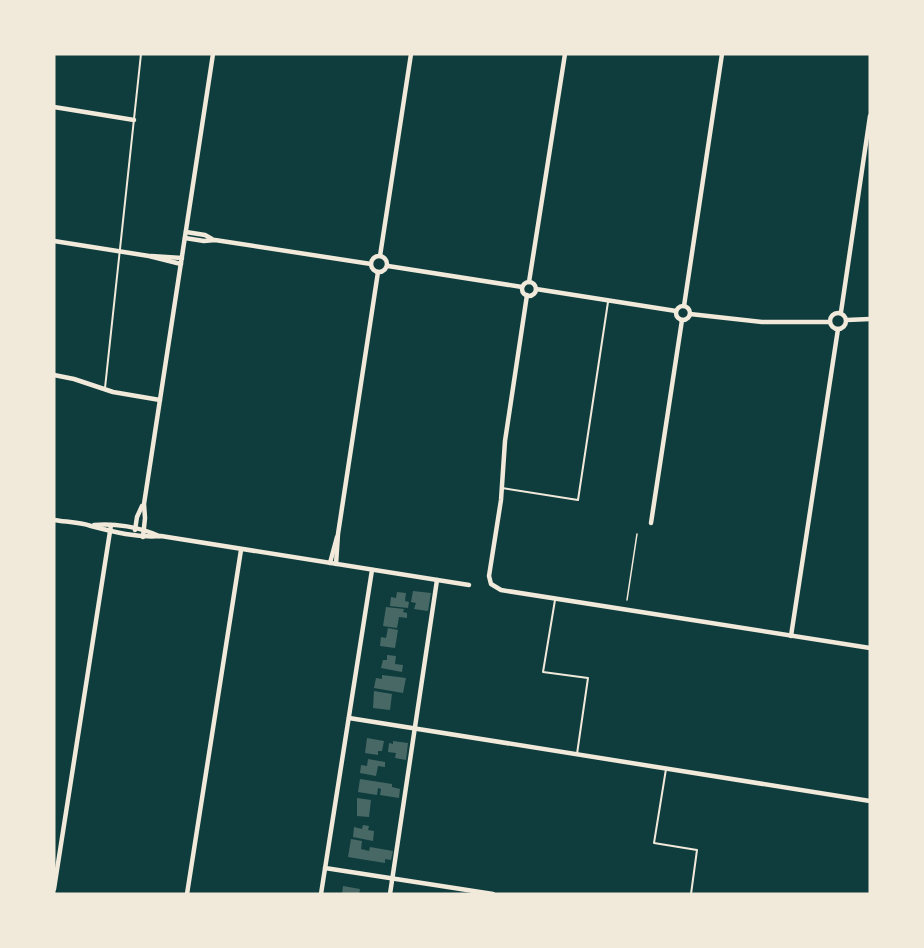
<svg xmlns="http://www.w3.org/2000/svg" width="924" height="948" font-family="'Times New Roman',serif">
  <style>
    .building { fill: #486865 }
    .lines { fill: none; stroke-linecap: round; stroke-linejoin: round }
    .path { stroke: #f1e9da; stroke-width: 1.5 }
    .service { stroke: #f1e9da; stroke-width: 2 }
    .minor { stroke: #f1e9da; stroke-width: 4.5 }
  </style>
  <rect width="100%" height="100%" fill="#0f3d3e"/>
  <!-- building -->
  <g class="building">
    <path d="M413,591L431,593L428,611L414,609L416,603L411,602Z"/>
    <path d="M397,592L406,593L405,601L409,602L408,608L390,606L391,597L396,598Z"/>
    <path d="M386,607L404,609L403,612L407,613V618L399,617L397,628L383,626Z"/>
    <path d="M388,628L398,630L395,648L380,646L381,637L386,638Z"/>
    <path d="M387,655L396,656L395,664L403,665L402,672L381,668L383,660H387Z"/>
    <path d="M382,675L406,678L403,693L374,688L376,678L382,679Z"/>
    <path d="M374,691L392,694L390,710L373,708Z"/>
    <path d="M367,738L384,741L382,751H378V755L365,753Z"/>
    <path d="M393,741L408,743L406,760L395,758L396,753L388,752L389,743L393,744Z"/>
    <path d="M368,759L385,762V767L378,766L376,776L360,773L361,765L367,766Z"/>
    <path d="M360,779L392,784V787L400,789L399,798L380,795L381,789L378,788L377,795L358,792Z"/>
    <path d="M357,798L371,800L369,817L357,816Z"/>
    <path d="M363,825L369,826L368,830L374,831L373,841L353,837L354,827L362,829Z"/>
    <path d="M351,839L362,841L361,849L369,851L370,847L393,851L391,860L385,859V863L348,857Z"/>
    <path d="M343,886L360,889L359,894H342Z"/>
  </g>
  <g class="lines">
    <!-- path -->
    <path class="path" d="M627,600L637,534"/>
    <!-- service -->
    <g class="service">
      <path d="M105,388L141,54"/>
      <path d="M502,488L578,500L608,302"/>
      <path d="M555,600L543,672L588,678L577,754"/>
      <path d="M666,769L654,843L697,850L691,894"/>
    </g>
    <!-- minor -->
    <g class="minor">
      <path d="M54,107L134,120"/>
      <path d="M186,232L205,235L212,239"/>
      <path d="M185,238L204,241L215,240L371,264"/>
      <path d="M54,241L149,256L181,264"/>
      <circle cx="379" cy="264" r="8"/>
      <path d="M151,256L182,258"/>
      <path d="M380,256L411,54"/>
      <path d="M388,266L522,287"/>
      <path d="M529,282L565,54"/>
      <circle cx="529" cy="289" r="7"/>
      <path d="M536,289L676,311"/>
      <path d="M527,295L505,441L501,500L489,576L491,584L501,590L870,648"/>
      <path d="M684,306L722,54"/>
      <circle cx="683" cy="313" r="7"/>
      <path d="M841,312L870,116"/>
      <circle cx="838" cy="321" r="8"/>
      <path d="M690,314L762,322H830"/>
      <path d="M847,320L870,319"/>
      <path d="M54,375L74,379L113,392L160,400"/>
      <path d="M54,520C66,522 79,522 91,526C114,532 137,538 161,536L469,585"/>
      <path d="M651,523L682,320"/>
      <path d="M94,525C114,523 140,527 159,536"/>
      <path d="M135,530L137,517L142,506"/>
      <path d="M143,537L145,518L144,504L213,54"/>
      <path d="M330,563L337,537"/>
      <path d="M336,564L338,534L378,272"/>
      <path d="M791,636L838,329"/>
      <path d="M349,718L870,801"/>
      <path d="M325,868L493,894"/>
      <path d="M54,889L111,525"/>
      <path d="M187,894L241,550"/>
      <path d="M321,894L372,570"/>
      <path d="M390,894L437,580"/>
    </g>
  </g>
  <!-- border -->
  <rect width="924" height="948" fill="none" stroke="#f1e9da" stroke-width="111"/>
</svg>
